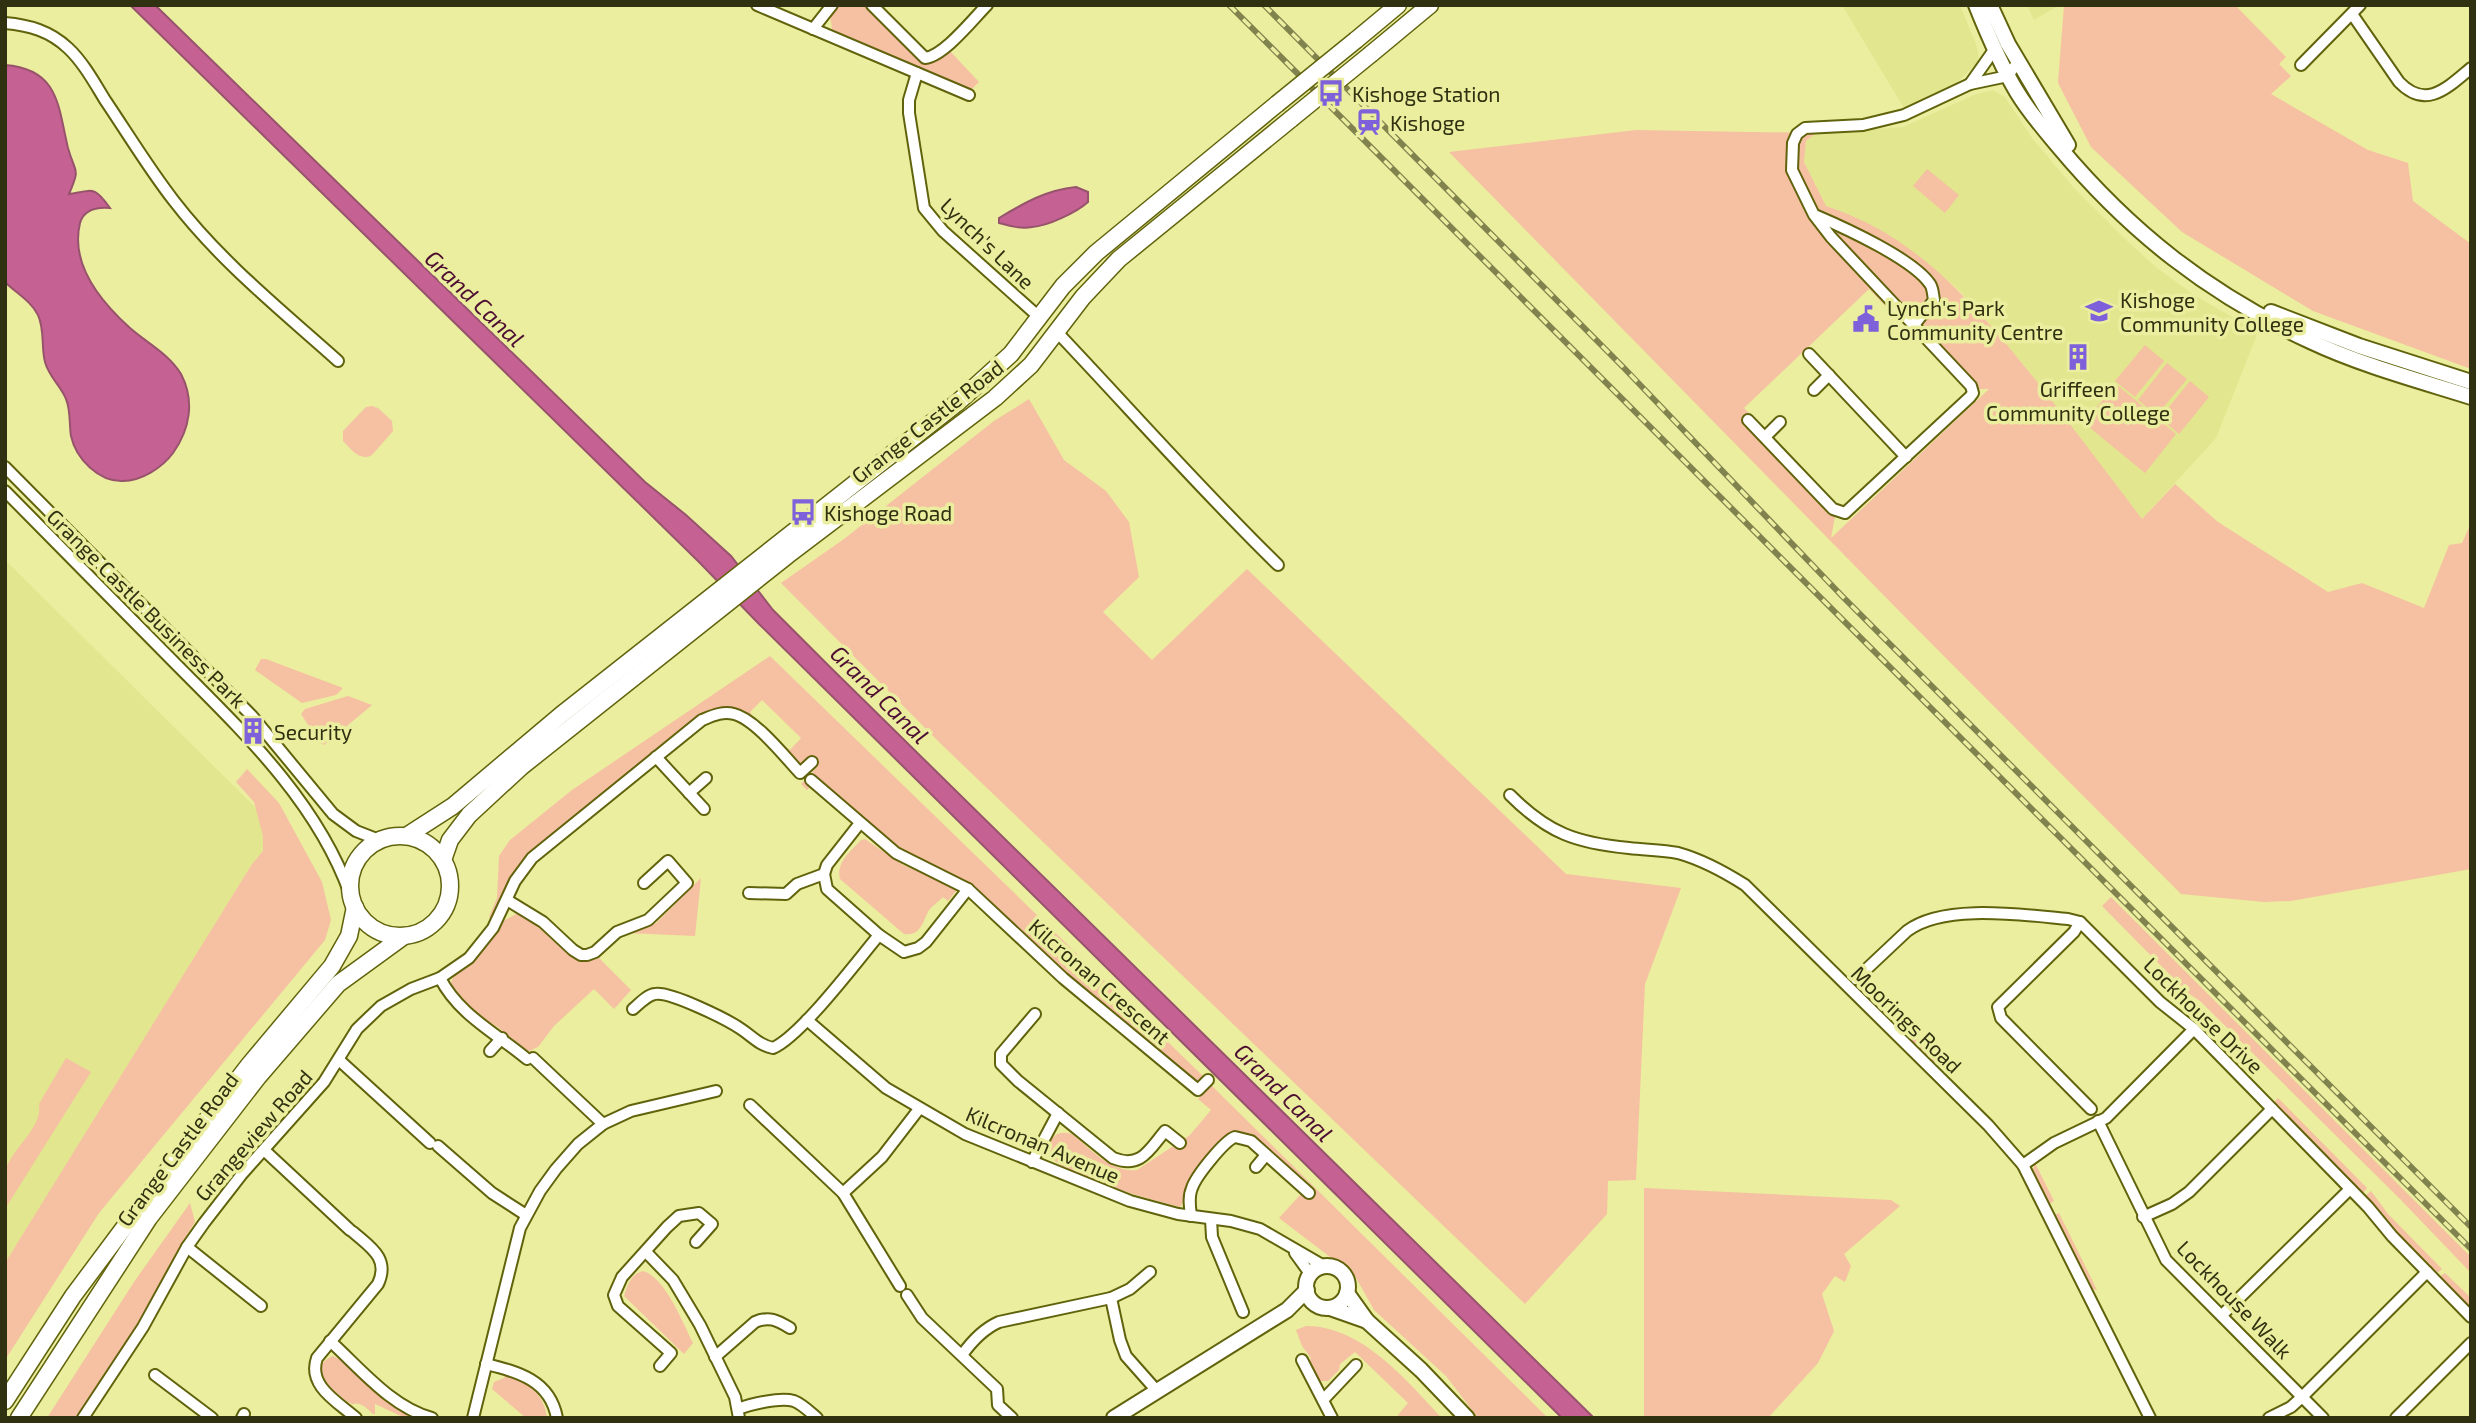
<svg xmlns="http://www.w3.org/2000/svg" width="2476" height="1423" font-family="'Exo 2',sans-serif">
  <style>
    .built { fill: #e2e68e }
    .green { fill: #f6c0a2; fill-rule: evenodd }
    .water { fill: #c56293; stroke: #98536c; stroke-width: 2 }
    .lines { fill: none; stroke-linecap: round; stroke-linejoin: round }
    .minor-casing { stroke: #61630c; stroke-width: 14 }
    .tertiary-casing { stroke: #61630c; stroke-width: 18 }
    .secondary-casing { stroke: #61630c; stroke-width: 19 }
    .minor { stroke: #fff; stroke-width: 10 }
    .tertiary { stroke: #fff; stroke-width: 14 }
    .secondary { stroke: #fff; stroke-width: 16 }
    .rail-casing { stroke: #80834e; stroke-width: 6 }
    .rail { stroke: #eaee9e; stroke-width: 3.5; stroke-dasharray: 10; stroke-linecap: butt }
    .secondary-bridge-casing { stroke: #61630c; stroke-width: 19; stroke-linecap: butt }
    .secondary-bridge { stroke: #fff; stroke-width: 16 }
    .labels { text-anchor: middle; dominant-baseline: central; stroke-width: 7; stroke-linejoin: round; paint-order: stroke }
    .poi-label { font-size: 21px; fill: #303111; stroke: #eaee9e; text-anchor: start }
    .street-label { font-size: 21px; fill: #303111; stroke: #eaee9e }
    .water-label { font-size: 23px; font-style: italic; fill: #4d0e32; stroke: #eaee9e }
  </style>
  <rect width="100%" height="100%" fill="#eaee9e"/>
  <!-- built -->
  <g class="built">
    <path d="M1842,5H1960L1977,47L1979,61L1957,83L1904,108Z"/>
    <path d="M2027,5H2059L2034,20Z"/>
    <path d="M1993,90L2005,97L2032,138L2074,188L2125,239L2157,268L2194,295L2258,332L2216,438L2142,519L2023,364L1960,291L1923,259L1843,212L1826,206L1804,162L1806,141L1816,133L1903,127L1974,95Z"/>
    <path d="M5,560L257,809L263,836V851L252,864L5,1264Z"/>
  </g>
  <!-- green -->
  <g class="green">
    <path d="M837,5H865L921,61C934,63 939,58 948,49L979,82L971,90L832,30L830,12Z"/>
    <path d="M2064,5H2235L2286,57L2279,64L2291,76L2271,94L2368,150L2408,163L2413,201L2471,244V369L2313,311L2182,232L2091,147L2058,83Z"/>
    <path d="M1636,130L1816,133L1806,141L1804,162L1826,206C1922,237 1982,313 2042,388C2076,432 2109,475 2142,519L2175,484L2218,522L2328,592L2362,583L2424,608L2449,545L2462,543L2471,523V869L2291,901L2264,902L2181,894L1907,619L1449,152ZM1869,289L1966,389H1989L1831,538L1837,506L1744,408Z"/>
    <path d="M1927,169L1959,195L1945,213L1913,186Z"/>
    <path d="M2145,345L2164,361L2135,397L2115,381Z"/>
    <path d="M2167,363L2187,379L2157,415L2138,400Z"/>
    <path d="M2190,381L2209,397L2179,434L2160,418Z"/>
    <path d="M2116,384L2176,434L2145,473L2084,423Z"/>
    <path d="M1029,399L1064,460L1106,491L1129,522L1139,577L1103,612L1152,660L1247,569L1566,874L1681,888L1645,984L1636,1180L1608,1181L1607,1214L1525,1304L940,743L781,583L844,539L994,421Z"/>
    <path d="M372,406L378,408L392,421L393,431L372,455C360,462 351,449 343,441V431L366,407Z"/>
    <path d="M770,656L1204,1077L1195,1083L1066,977L977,888L902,850L817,780L807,790L801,784L817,767L809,760L803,764L797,763L780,746L782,744L790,750L801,738L762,700L750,712L754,718C734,707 718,704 697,716L532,852L493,919L489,917L497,898L499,856L510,840L572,790Z"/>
    <path d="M261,659H266L343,688L336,695L302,703L255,670Z"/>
    <path d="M348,696L372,705L324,745L320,743L301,714L305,709Z"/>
    <path d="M247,769L279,803L322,882L331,920L325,940L99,1213L5,1360V1263L252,864L263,851V836L254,802L236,782Z"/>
    <path d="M865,839L903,865L955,887L956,891L948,901L943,897C938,902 929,908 927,914C922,925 919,936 904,934L840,879C836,862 850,852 861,840Z"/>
    <path d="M701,878L695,936L627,933L656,923Z"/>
    <path d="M2111,897L2471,1257V1273L2400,1199L2200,1001L2180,988L2170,975L2102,906Z"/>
    <path d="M518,913C548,927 567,968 599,958L631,990L614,1009L594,989L554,1026L538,1047L525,1053L498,1027L476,1015L451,988V982L454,976L481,953L505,920Z"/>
    <path d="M1860,985L1896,1019L1890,1020L1862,994Z"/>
    <path d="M1911,1033L1937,1059L1933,1063L1909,1039Z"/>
    <path d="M66,1058L91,1072L5,1209C5,1197 2,1180 6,1169C13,1147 43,1128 39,1104Z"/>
    <path d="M1211,1085L1548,1418H1478L1446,1376L1374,1310L1350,1267L1330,1257L1279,1218L1300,1195L1311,1197L1314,1188L1254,1136L1235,1130C1220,1137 1193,1171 1186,1186C1183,1194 1186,1200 1180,1207C1151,1199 1069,1179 1051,1157C1046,1141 1054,1129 1072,1134C1091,1149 1111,1173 1137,1170L1190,1135L1211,1110L1198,1099Z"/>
    <path d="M2278,1098L2367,1188L2363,1193L2274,1102Z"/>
    <path d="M2035,1163L2054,1201L2049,1204L2033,1170Z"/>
    <path d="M1644,1188L1891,1200L1900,1206L1844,1254L1851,1266L1845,1282L1835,1276L1822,1294L1834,1331L1818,1363L1768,1418H1644Z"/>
    <path d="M2371,1191L2388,1214L2442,1269L2436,1274L2384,1218L2366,1195Z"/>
    <path d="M190,1203L195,1222C174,1254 159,1289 140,1322C121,1355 98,1387 76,1418H47L134,1282Z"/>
    <path d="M2059,1213L2097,1290L2092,1289L2055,1215Z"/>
    <path d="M643,1271C665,1277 683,1323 693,1343L684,1354L624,1296C628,1284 631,1274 643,1271Z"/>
    <path d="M2445,1273L2471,1298V1308L2439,1277Z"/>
    <path d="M1306,1326C1362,1326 1406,1380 1442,1418H1400L1398,1415L1408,1403L1355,1352L1340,1364L1339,1370L1328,1381H1319L1308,1366L1311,1358L1302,1346L1296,1330Z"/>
    <path d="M333,1356L343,1361L381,1395L413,1418H405L375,1404V1414H373C369,1410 364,1405 359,1404C350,1402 357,1407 348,1402C334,1392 305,1367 333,1356Z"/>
    <path d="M506,1374C528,1383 544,1393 547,1418H526L492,1389L494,1382L504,1378Z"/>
  </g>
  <!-- water -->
  <g class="water">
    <path d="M130,5H155L645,482L686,515L731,556L773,610L831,668L1594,1418H1562L759,624L700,563Z"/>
    <path d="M5,65C59,69 58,106 68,148C75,174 81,166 69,194C94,190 94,186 110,208C98,207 84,209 80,223C70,264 101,302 130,328C147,343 169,354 181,374C195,401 190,429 173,453C162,468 141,481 123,481C99,482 76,459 71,436C69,424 71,411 66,399C61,386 49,377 45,362C41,347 45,330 38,315C31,301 16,293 5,282Z"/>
    <path d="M1076,187L1088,192V202C1077,212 1048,226 1032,227C1021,229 1010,226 999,223V218C1024,203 1046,190 1076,187Z"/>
  </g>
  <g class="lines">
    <defs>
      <g id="minor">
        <path d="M757,5L969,95"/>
        <path d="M872,5L925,58C944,56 973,19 987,5"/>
        <path d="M2352,14L2399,82C2426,110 2447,88 2471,68"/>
        <path d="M5,23C29,25 50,31 68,48C83,62 94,82 105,100C128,134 149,169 174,201C221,262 281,310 338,361"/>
        <path d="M813,29L832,5"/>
        <path d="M2301,65L2360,5"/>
        <path d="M917,73L909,100V113L924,208L943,231L1039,317"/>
        <path d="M1970,84L1994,50"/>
        <path d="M1817,216C1845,228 1913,259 1930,284C1933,288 1933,295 1934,300L1914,325"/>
        <path d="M1056,331C1130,409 1201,490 1278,565"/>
        <path d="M1809,354L1906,457"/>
        <path d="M1814,390L1829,375"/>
        <path d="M1748,420L1833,509L1845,513L1970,397L1973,393L1971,386L1831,237L1814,215L1792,170L1793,143L1797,134L1805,128L1863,125L1904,115L1970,84L2008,76L2019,60"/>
        <path d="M1765,437L1780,422"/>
        <path d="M5,467L252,716L333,814L356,831L379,840"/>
        <path d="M5,491C59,546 113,600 167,655C237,726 316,798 350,894"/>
        <path d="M656,757L704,809"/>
        <path d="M811,780L896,853L968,889L1063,978L1198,1090L1208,1080"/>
        <path d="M689,793L706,778"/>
        <path d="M1510,795C1548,833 1576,843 1629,848C1645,850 1662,850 1678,853C1703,860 1723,871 1745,885L1988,1125L2023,1165L2150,1418"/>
        <path d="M824,874L827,889L879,935L904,952L918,948L926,942L968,889"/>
        <path d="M749,893L786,894L797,884L824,874L827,865L860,823"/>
        <path d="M507,900L543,922L573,950L581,955H587L595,952L617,932L648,920L687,883L668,861L644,883"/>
        <path d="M2080,922L2074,932L1998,1007L2001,1018L2091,1109"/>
        <path d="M440,978C459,1015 496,1033 527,1059"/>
        <path d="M1856,979L1907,931C1943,903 2024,915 2068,919L2080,922L2160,1002L2194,1029L2368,1207L2392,1236L2471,1317"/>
        <path d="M633,1009C639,1004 647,995 655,994C670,991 728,1020 741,1029C753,1037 759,1045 773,1048C801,1036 857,961 879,935"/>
        <path d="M1035,1014L1001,1054V1064L1018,1081L1113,1158C1141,1169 1149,1150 1165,1131L1180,1143"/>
        <path d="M807,1020L886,1088L965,1134L1130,1201L1178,1214L1231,1221L1260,1229L1324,1266"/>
        <path d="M490,1051L502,1038"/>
        <path d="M533,1058L603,1124"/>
        <path d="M339,1060L430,1143"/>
        <path d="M750,1105L843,1193L900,1286"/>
        <path d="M2098,1121L2166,1260L2323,1418"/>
        <path d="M438,1146L492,1193L526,1215"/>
        <path d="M264,1150L350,1230"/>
        <path d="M1032,1162L1058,1113"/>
        <path d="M2023,1165L2054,1143L2106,1118L2194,1029"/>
        <path d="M1256,1167L1266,1155"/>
        <path d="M843,1193L882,1157L919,1109"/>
        <path d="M1191,1216C1190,1207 1188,1197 1192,1188C1196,1176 1224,1141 1235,1137L1251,1141L1309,1193"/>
        <path d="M2143,1217L2172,1204L2189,1192L2272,1109"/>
        <path d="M1211,1219L1212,1237L1243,1312"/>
        <path d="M353,1232C370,1247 390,1258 378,1284L317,1358C307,1386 338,1402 356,1418"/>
        <path d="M187,1247L261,1306"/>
        <path d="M646,1252L673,1280L700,1325L735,1397L739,1418"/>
        <path d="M1295,1253L1311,1275"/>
        <path d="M907,1295L922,1318L997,1389L998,1405L1012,1418"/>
        <path d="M1111,1298L1120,1340L1126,1356L1157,1391"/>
        <path d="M2222,1315L2350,1189"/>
        <path d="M330,1341C360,1368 391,1407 432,1418"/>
        <path d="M962,1355C972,1341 983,1329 999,1322L1111,1298L1130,1289L1150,1272"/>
        <path d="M715,1357L755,1322C769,1316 777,1320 790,1328"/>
        <path d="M1302,1360L1332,1418"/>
        <path d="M486,1364C518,1372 550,1380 557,1418"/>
        <path d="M660,1366L671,1353L618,1306L614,1295L622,1277L667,1227L679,1216L699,1213L712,1224L696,1242"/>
        <path d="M155,1375L212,1418"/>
        <path d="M1323,1400L1356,1365"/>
        <path d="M738,1409C751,1404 780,1397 794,1401C802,1404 810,1412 817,1418"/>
        <path d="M83,1418L143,1327L187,1247L204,1223L242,1174L324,1082L357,1029L381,1006L411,989L440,978L469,958L493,928L515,881L532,858L702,720C712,716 722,711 734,714C755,719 785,757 800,773L812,762"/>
        <path d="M242,1418L244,1414"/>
        <path d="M473,1418L520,1228L540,1191L556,1169L578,1144L603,1124L631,1111L716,1091"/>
        <path d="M2269,1418L2291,1407L2302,1397L2427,1272"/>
        <path d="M2396,1418L2471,1343"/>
      </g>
      <g id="tertiary">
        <path d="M1976,5C1988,35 2000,64 2017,92C2029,112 2044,129 2059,147C2130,232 2209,294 2310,341C2361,365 2417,380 2471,397"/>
        <path d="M1990,5L2008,44L2068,145"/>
        <path d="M2271,312L2359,346L2471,382"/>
        <circle cx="1327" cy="1287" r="21"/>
        <path d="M1347,1293L1367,1321L1421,1370L1467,1418"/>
        <path d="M1330,1308L1367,1321"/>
        <path d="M1114,1418L1287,1310L1307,1290"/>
      </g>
      <g id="secondary">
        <path d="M1356,40L1398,5"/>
        <path d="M1371,54L1430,5"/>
        <path d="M408,835L453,806L561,715L957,403L1011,354L1063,286L1096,253L1277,104"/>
        <circle cx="400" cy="886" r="50"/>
        <path d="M443,860L450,840L469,815L521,767L788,555L995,398L1031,365L1083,297L1119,259L1291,119"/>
        <path d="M5,1401L73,1296L138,1209L249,1065L332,966L349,936L355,907"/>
        <path d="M19,1418L149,1218L258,1077L338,984L404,936"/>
      </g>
    </defs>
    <!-- minor casing -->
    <use href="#minor" class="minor-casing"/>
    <!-- tertiary casing -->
    <use href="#tertiary" class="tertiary-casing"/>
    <!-- secondary casing -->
    <use href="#secondary" class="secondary-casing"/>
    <!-- minor -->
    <use href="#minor" class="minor"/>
    <!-- tertiary -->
    <use href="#tertiary" class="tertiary"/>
    <!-- secondary -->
    <use href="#secondary" class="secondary"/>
    <defs>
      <g id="rail">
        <path d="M1229,5L2471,1249"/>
        <path d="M1264,5L1624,368L1842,596L2471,1227"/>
      </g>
    </defs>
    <!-- rail casing -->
    <use href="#rail" class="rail-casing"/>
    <!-- rail -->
    <use href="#rail" class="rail"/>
    <defs>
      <g id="secondary-bridge">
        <path d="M1277,104L1356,40"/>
        <path d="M1291,119L1371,54"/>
      </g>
    </defs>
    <!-- secondary-bridge casing -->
    <use href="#secondary-bridge" class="secondary-bridge-casing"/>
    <!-- secondary-bridge -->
    <use href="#secondary-bridge" class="secondary-bridge"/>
  </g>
  <!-- icons -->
  <defs>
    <symbol id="bus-bare" viewBox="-9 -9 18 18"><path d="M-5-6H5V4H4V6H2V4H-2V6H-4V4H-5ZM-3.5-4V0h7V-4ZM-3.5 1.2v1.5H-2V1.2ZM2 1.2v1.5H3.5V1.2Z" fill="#7d60da" stroke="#eaee9e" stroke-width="2.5" paint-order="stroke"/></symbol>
    <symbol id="station-bare" viewBox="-9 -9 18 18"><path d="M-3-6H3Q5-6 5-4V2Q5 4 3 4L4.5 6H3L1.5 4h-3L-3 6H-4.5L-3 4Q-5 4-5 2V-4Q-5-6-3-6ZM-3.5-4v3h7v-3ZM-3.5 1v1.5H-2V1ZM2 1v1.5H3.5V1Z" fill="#7d60da" stroke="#eaee9e" stroke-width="2.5" paint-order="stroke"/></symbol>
    <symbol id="school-bare" viewBox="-9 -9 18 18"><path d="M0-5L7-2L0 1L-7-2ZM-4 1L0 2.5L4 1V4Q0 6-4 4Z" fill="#7d60da" stroke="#eaee9e" stroke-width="2.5" paint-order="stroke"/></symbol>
    <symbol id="civic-bare" viewBox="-9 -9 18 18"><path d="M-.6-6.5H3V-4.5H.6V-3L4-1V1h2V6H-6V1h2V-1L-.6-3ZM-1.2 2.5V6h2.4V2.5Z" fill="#7d60da" stroke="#eaee9e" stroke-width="2.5" paint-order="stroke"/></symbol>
    <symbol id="building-bare" viewBox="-9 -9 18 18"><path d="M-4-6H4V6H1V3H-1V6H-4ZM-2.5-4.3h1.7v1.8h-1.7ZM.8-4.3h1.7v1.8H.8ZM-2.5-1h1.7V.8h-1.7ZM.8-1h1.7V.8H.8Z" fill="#7d60da" stroke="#eaee9e" stroke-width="2.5" paint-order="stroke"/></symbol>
  </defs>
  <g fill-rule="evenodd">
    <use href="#bus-bare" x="1312" y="74" width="38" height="38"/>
    <use href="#station-bare" x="1350" y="103" width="38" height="38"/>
    <use href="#school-bare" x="2080" y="292" width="38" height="38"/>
    <use href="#civic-bare" x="1847" y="300" width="38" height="38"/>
    <use href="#building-bare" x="2059" y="338" width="38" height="38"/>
    <use href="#bus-bare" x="784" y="493" width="38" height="38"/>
    <use href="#building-bare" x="234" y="712" width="38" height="38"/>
  </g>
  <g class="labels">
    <!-- poi labels -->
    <g class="poi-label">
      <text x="1352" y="93">Kishoge Station</text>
      <text x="1390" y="122">Kishoge</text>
      <text x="2120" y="299">Kishoge<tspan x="2120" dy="24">Community College</tspan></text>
      <text x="1887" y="307">Lynch's Park<tspan x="1887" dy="24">Community Centre</tspan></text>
      <text x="2078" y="388" text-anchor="middle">Griffeen<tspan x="2078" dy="24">Community College</tspan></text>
      <text x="824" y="512">Kishoge Road</text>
      <text x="274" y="731">Security</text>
    </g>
    <!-- street labels -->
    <g class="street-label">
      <text transform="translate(988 243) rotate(44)">Lynch's Lane</text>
      <text transform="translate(927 421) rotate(-38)">Grange Castle Road</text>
      <text transform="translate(147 608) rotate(45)">Grange Castle Business Park</text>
      <text transform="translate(1100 981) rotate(41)">Kilcronan Crescent</text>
      <text transform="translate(2204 1015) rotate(44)">Lockhouse Drive</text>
      <text transform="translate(1907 1019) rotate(44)">Moorings Road</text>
      <text transform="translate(253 1135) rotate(-49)">Grangeview Road</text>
      <text transform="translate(1043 1144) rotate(23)">Kilcronan Avenue</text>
      <text transform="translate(177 1149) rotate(-53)">Grange Castle Road</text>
      <text transform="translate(2235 1299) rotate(46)">Lockhouse Walk</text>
    </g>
    <!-- water labels -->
    <g class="water-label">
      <text transform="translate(475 298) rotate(44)">Grand Canal</text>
      <text transform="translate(880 694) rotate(45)">Grand Canal</text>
      <text transform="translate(1284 1092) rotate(45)">Grand Canal</text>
    </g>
  </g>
  <!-- border -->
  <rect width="2476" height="1423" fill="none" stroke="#303111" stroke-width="14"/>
</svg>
